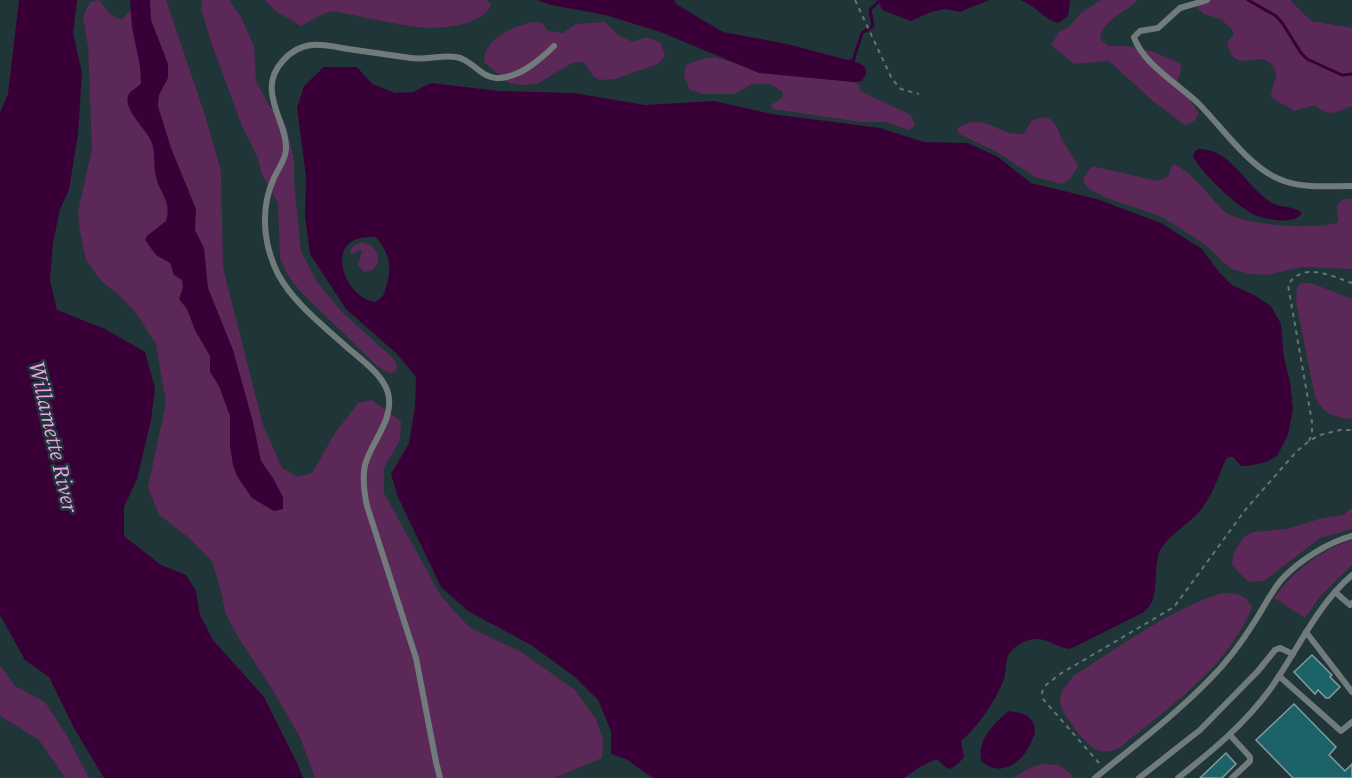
<svg xmlns="http://www.w3.org/2000/svg" width="1352" height="778" font-family="'Source Serif 4',serif">
  <style>
    .green { fill: #5b2857 }
    .water { fill: #390037; fill-rule: evenodd }
    .lines { fill: none; stroke-linecap: round; stroke-linejoin: round }
    .stream { stroke: #390037; stroke-width: 3 }
    .building { fill: #1b6369; stroke: #829a9c; stroke-width: 1.5 }
    .path { stroke: #627577; stroke-width: 2; stroke-dasharray: 4.5 4.5; stroke-linecap: butt }
    .service { stroke: #717b7c; stroke-width: 6 }
    .labels { text-anchor: middle; dominant-baseline: central; stroke-width: 5; stroke-linejoin: round; paint-order: stroke }
    .water-label { font-size: 22px; font-style: italic; fill: #f79fef; stroke: #1f3537 }
  </style>
  <rect width="100%" height="100%" fill="#1f3537"/>
  <!-- green -->
  <g class="green">
    <path d="M99,0L111,15L122,20L139,0H166L205,115L221,171L223,268L263,425L282,468L298,477L312,473L335,433L358,403L372,400L401,421L400,440L384,468V493L441,596L469,627L523,653L575,690L596,719L603,740L602,758L554,778H315L300,737L272,689L238,637L225,612L221,591L212,561L188,537L159,515L148,487L166,403L156,344L136,313L118,294L101,281L86,260L80,232L78,212L92,149L88,46L83,17L90,2Z"/>
    <path d="M202,0H229L241,17L254,46L256,81L270,107L283,119L287,130L294,159V182L301,251L317,282L343,313L393,358L397,365L396,371L390,374L377,366L300,291L287,274L280,258L278,203L261,173L258,158L242,126L210,39L201,8Z"/>
    <path d="M265,0H486L491,4C485,26 436,30 416,27C388,23 360,16 332,11L323,14L301,26L276,11Z"/>
    <path d="M1101,0H1138C1126,12 1102,20 1100,39L1109,46C1135,44 1157,52 1181,64L1180,76L1177,79L1199,114L1194,121L1185,125L1154,102L1109,61L1074,64L1051,45L1059,32L1070,26L1081,13Z"/>
    <path d="M1196,0H1290L1311,21L1352,28V106C1336,112 1329,118 1315,105L1294,111C1287,105 1278,103 1271,97C1271,86 1276,81 1276,74C1276,71 1274,67 1272,65C1258,48 1235,78 1227,42L1233,36V31L1221,19L1204,14L1197,8Z"/>
    <path d="M532,22L542,23L548,31L563,33L576,24L605,22L619,36L633,42L646,37L661,43L665,56L658,64L615,79L600,80L594,77L583,62L572,63L537,84L521,85L509,83L484,62C483,38 513,27 532,22Z"/>
    <path d="M715,57L770,73L811,78H843L859,84L860,91L911,115L915,126L908,130L886,122H861L773,109L771,105L782,98L783,92L770,84H752L734,94H702L690,90L684,76L686,65L701,59Z"/>
    <path d="M1047,117C1060,126 1056,128 1063,141C1067,149 1074,156 1078,166L1071,178L1062,184L1035,177L995,151L959,134L957,129C974,116 987,124 1004,131C1010,134 1018,134 1024,134L1032,120Z"/>
    <path d="M1175,164C1190,173 1200,185 1212,198C1216,202 1220,209 1225,212C1242,225 1319,231 1338,222L1337,205L1343,199H1352V269L1302,267L1267,275L1250,274L1231,269L1206,245L1162,217L1107,198L1089,189L1084,183V177L1092,166L1158,181L1169,176L1171,167Z"/>
    <path d="M362,242L371,245L378,254V264L371,271L364,272L358,265L362,251L359,250L351,255L350,250L354,245Z"/>
    <path d="M1301,283H1311L1352,299V419C1332,416 1324,415 1315,397L1296,301L1297,288Z"/>
    <path d="M1352,508V529L1320,538L1264,581L1249,582L1237,571L1232,564L1234,552L1243,538L1252,532L1287,529L1322,518L1343,515Z"/>
    <path d="M1352,540V565L1321,595L1305,618L1274,598C1294,571 1319,550 1352,540Z"/>
    <path d="M1222,593C1236,593 1246,594 1252,608C1226,669 1171,705 1122,746C1116,750 1107,753 1100,751C1088,749 1060,713 1060,701C1060,691 1068,684 1073,676C1120,647 1168,610 1222,593Z"/>
    <path d="M0,665L15,686L45,702L66,734L89,778H65L39,740L2,717L0,715Z"/>
    <path d="M1043,764L1059,765L1072,775V778H1013L1031,767Z"/>
  </g>
  <!-- water -->
  <g class="water">
    <path d="M19,0H77L73,33L82,73L78,134L69,190L60,209L53,243L50,280L57,310L105,329L145,352L155,388L151,420L137,479L124,507V536L161,565L186,575L196,591L200,615L213,640L264,697L297,763L303,778H104L74,728L49,677L25,660L0,615V112L8,94Z"/>
    <path d="M130,0H150L151,20L168,64V78L159,95L158,106L171,148L196,209L195,230L204,248L208,288L233,350L253,422L261,461L273,478L283,497V509L274,511L252,498L237,476L233,465L230,446V416L219,386L210,372V356L195,330L187,309L179,299L183,287L182,280L174,275L170,263L156,255L145,240L147,236L166,221C172,200 160,195 156,177C153,165 156,152 151,141C145,127 124,112 128,96C130,90 138,88 141,83L140,66L132,27Z"/>
    <path d="M537,0H674L676,4L723,32L787,44L859,63L865,67L866,74L862,81L853,82L759,73L663,33L606,15L551,5Z"/>
    <path d="M878,0H989L960,12L945,9L931,12L911,21L882,10Z"/>
    <path d="M1020,0H1070L1068,16L1058,23C1043,19 1036,5 1020,0Z"/>
    <path d="M324,67H357L372,84L395,93L413,92L431,83L499,91L574,93L645,105L714,101L772,114L880,128L924,142L968,143L998,157L1031,183L1097,199L1161,223L1202,249L1219,272L1232,285L1254,295L1271,306L1281,324L1284,358L1290,382L1293,409L1288,435L1277,456L1266,462L1248,466H1241L1233,457H1229L1226,459C1218,477 1212,497 1199,512C1188,524 1172,533 1162,547C1152,564 1159,586 1152,601C1151,605 1147,609 1144,612L1070,649C1057,648 1049,638 1035,639C1025,640 1012,647 1008,656C1005,664 1006,672 1004,679C995,702 979,725 961,741L964,757L958,764L950,769C944,768 942,762 936,759L920,767L904,778H653L626,759L611,754V731L598,700L575,677L531,645L468,611L441,587L398,497L391,474L409,443L415,407L416,377L397,354L346,309L310,254L305,216L306,177L297,108L304,86ZM376,237C393,258 392,271 383,296L375,302C347,298 327,249 357,239C363,237 370,237 376,237Z"/>
    <path d="M1199,149C1232,148 1247,190 1274,204C1283,208 1290,205 1301,212V215C1291,224 1270,220 1257,216C1240,210 1200,172 1193,156L1195,151Z"/>
    <path d="M1009,711C1024,713 1035,716 1035,733C1032,739 1031,745 1027,750C1022,760 1007,771 995,768C991,768 986,764 982,762C975,742 995,722 1009,711Z"/>
  </g>
  <g class="lines">
    <!-- stream -->
    <g class="stream">
      <path d="M1248,0L1276,16L1283,24L1301,53L1307,59L1342,75L1352,74"/>
      <path d="M850,61H853L862,33L873,26L870,10L878,2"/>
    </g>
  </g>
  <!-- building -->
  <g class="building">
    <path d="M1312,655L1332,675L1330,677L1340,687L1329,698H1326L1318,690L1315,694L1294,672Z"/>
    <path d="M1294,704L1336,747L1329,755L1345,771L1352,764V778H1293L1256,740Z"/>
    <path d="M1226,753L1236,764L1222,778H1200Z"/>
  </g>
  <g class="lines">
    <!-- path -->
    <g class="path">
      <path d="M855,0L892,79L901,89L919,94"/>
      <path d="M1309,441L1312,433V422L1288,285C1303,261 1331,276 1352,283"/>
      <path d="M1099,763L1043,699L1042,692L1046,685L1060,674L1174,607L1246,509L1296,452L1309,441L1320,435L1340,430H1352"/>
    </g>
    <!-- service -->
    <g class="service">
      <path d="M1207,0L1180,8L1158,28L1140,31L1134,37C1142,63 1179,85 1198,103C1222,127 1248,166 1279,179C1301,189 1328,186 1352,186"/>
      <path d="M1335,592L1350,605L1352,603"/>
      <path d="M1306,632L1352,692"/>
      <path d="M1279,676L1341,731L1352,722"/>
      <path d="M1230,735L1250,757V761L1232,778"/>
      <path d="M440,778L436,762L416,658L367,506C364,492 362,479 365,465C371,442 395,419 388,393C383,375 363,361 349,349C325,327 294,304 278,274C263,244 260,208 274,178C278,169 286,159 286,149C287,130 273,111 272,92C269,70 290,47 312,45C324,44 336,47 348,49C369,52 390,55 411,58C426,60 441,55 456,57C472,59 482,80 500,78C521,76 539,61 554,46"/>
      <path d="M1095,778C1134,746 1175,715 1210,679C1227,662 1242,642 1255,621C1264,607 1271,592 1282,579C1300,560 1327,543 1352,536"/>
      <path d="M1139,778L1200,730L1258,671L1275,650L1280,648L1293,654"/>
      <path d="M1178,778C1212,751 1245,724 1271,688C1298,650 1316,606 1352,575"/>
    </g>
  </g>
  <g class="labels">
    <!-- water labels -->
    <g class="water-label">
      <text transform="translate(54 437) rotate(77)">Willamette River</text>
    </g>
  </g>
</svg>
